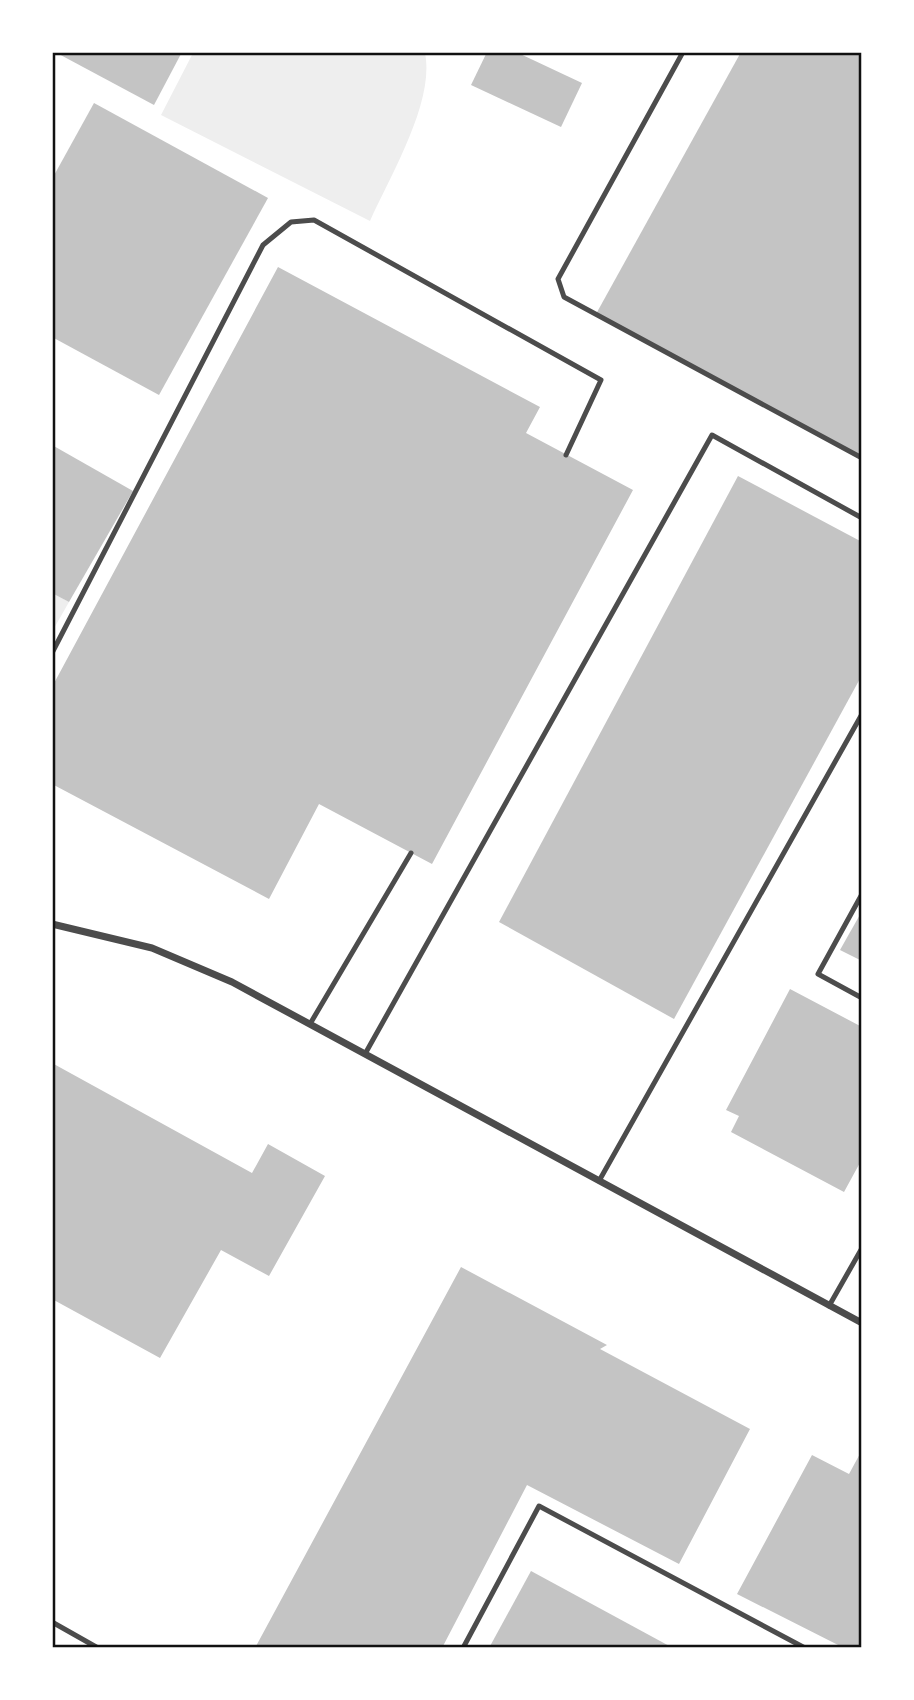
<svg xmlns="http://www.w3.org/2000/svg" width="914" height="1700" font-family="'Exo 2',sans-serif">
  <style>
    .green { fill: #eee }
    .building { fill: #c4c4c4 }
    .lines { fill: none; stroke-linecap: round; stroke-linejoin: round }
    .service { stroke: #4c4c4c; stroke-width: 5 }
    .minor { stroke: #4c4c4c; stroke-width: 7 }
    .neatline { fill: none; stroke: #111; stroke-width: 2.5 }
  </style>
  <rect width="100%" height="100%" fill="#fff"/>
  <!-- green -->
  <g class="green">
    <path d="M193,53H425C435,102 390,176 370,221L161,115Z"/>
    <path d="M53,593L69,602L53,630Z"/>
  </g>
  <!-- building -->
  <g class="building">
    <path d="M55,52H182L154,105Z"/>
    <path d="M487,52H516L582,83L561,127L471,85Z"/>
    <path d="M741,52H862V459L596,314Z"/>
    <path d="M94,103L268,198L159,395L52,337V179Z"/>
    <path d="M278,267L540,407L526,433L633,490L432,864L319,804L269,899L52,784V687Z"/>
    <path d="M52,445L133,491L69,602L52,593Z"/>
    <path d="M738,476L862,542V675L674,1019L499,922Z"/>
    <path d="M862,911V961L840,950Z"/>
    <path d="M790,989L862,1027V1159L844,1192L731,1132L739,1116L726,1110Z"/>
    <path d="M52,1063L252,1173L268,1144L325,1176L269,1276L221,1250L160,1358L52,1299Z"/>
    <path d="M461,1267L607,1345L600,1349L750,1429L679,1564L527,1485L442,1648H255Z"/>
    <path d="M862,1450V1648H844L737,1594L812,1455L849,1474Z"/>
    <path d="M531,1571L673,1648H489Z"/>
  </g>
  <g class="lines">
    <!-- service -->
    <g class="service">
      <path d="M683,52L558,279L564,297L862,458"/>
      <path d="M52,653L263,245L291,222L314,220L601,380L566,455"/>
      <path d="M862,894L818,974L862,998"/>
      <path d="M310,1024L411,853"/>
      <path d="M365,1054L712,435L862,518"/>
      <path d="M599,1181L862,714"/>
      <path d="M829,1306L862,1248"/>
      <path d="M52,1622L98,1648"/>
      <path d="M463,1648L539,1506L805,1648"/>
    </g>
    <!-- minor -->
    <path class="minor" d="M52,924L152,948L232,982L862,1323"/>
  </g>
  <!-- border -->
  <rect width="914" height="1700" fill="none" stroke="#ffffff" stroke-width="108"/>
  <rect x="54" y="54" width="806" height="1592" class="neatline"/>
</svg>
